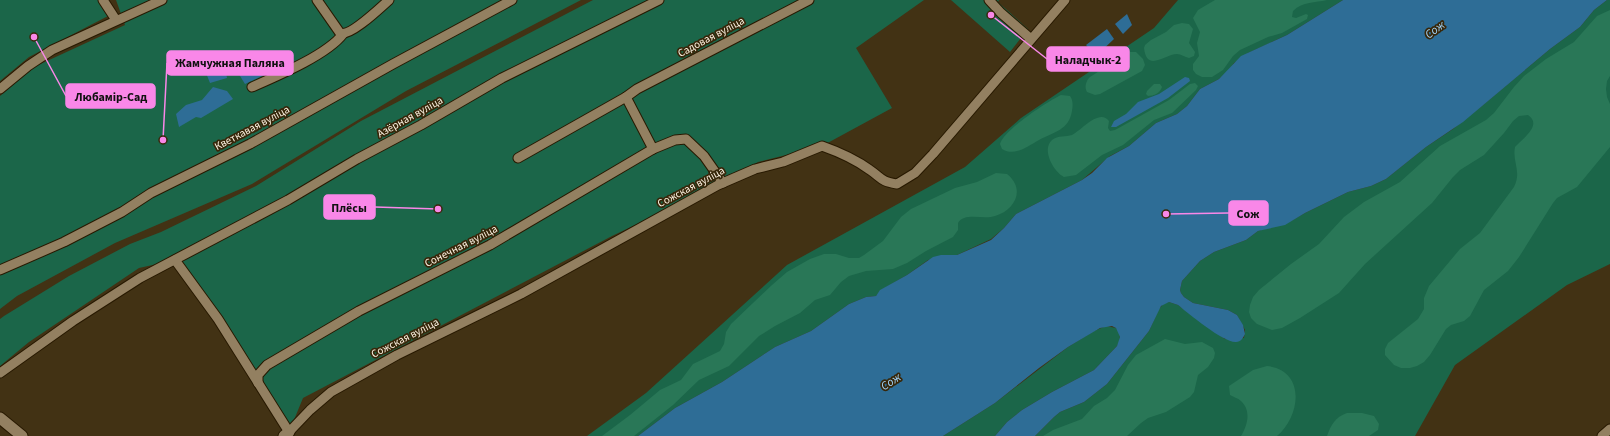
<svg xmlns="http://www.w3.org/2000/svg" width="1610" height="436" font-family="'Source Sans 3',sans-serif">
  <style>
    .green { fill: #1b6649 }
    .forest { fill: #297757 }
    .water { fill: #2e6d96 }
    .lines { fill: none; stroke-linecap: round; stroke-linejoin: round }
    .minor-casing { stroke: #281900; stroke-width: 11 }
    .tertiary-casing { stroke: #281900; stroke-width: 13 }
    .minor { stroke: #938061; stroke-width: 9 }
    .tertiary { stroke: #938061; stroke-width: 11 }
    .labels { text-anchor: middle; dominant-baseline: central; stroke-width: 3.5; stroke-linejoin: round; paint-order: stroke }
    .street-label { font-size: 11px; fill: #fdf3e2; stroke: #37270a }
    .water-label { font-size: 12px; font-style: italic; fill: #a3d5fa; stroke: #37270a }
    .leader { fill: none; stroke: #f987e8; stroke-width: 1.5 }
    .callout-dot { fill: #f987e8; stroke: #37270a; stroke-width: 1.5 }
    .callout { fill: #f987e8; stroke: #f987e8; stroke-width: 1.5 }
    .callout-label { font-size: 12px; text-anchor: middle; font-weight: bold; fill: #111 }
  </style>
  <rect width="100%" height="100%" fill="#423214"/>
  <!-- green -->
  <g class="green">
    <path d="M0,0H101L108,16L29,57L0,81Z"/>
    <path d="M116,0H581L406,91L252,184L115,243L17,296L0,309V96L34,67L125,25Z"/>
    <path d="M593,0H924L856,48L892,108L822,146L758,162L723,183L612,236L303,398L289,432L175,260L139,268L29,342L0,366V319L4,316L69,276L130,244L161,232L256,186L361,121Z"/>
    <path d="M951,0H999L998,2L1028,29L1010,52Z"/>
    <path d="M1178,0H1343L1287,35L1248,53L1234,63L1228,71L1219,79L1200,89L1187,106L1177,114L1156,123L1129,146L1110,156L1082,180L1016,214L1004,228L991,239L957,255L928,260L907,275L881,290L876,296L866,297L849,304L811,331L775,347L722,382L675,408L638,436H587L646,393L787,265L965,167L1021,118L1154,28Z"/>
    <path d="M1607,0H1610V264L1567,285L1455,365L1415,436H1035L1054,417L1060,412L1084,402L1107,384L1149,331L1159,309L1164,303L1169,302L1178,305L1225,339L1244,338L1245,330L1237,315L1228,310L1193,303L1184,297L1181,293L1180,290L1182,281L1200,261L1214,252L1246,240L1258,231L1291,221L1305,213L1348,192L1371,186L1386,179L1426,147L1453,129L1483,105L1550,49L1580,27L1594,10Z"/>
    <path d="M1106,326L1116,328C1121,334 1121,340 1117,346L1094,370L1052,392L1022,410L1007,422L995,436H943L995,403L1068,347L1094,331Z"/>
  </g>
  <!-- forest -->
  <g class="forest">
    <path d="M1215,0H1327C1315,3 1303,1 1293,11L1292,17L1296,18L1306,14L1308,15L1307,19L1282,33L1268,37L1240,50L1233,56L1223,70L1212,77H1202L1196,74L1193,70V64L1199,56L1197,43L1200,32L1193,18L1198,10Z"/>
    <path d="M1610,10V76L1607,81L1606,89L1607,97L1610,104V147L1577,187L1557,198L1553,203L1519,257L1508,271L1484,290L1470,316L1464,321L1451,325L1446,329L1430,355L1424,362L1417,366L1410,368H1401L1394,365L1385,355V349L1388,343L1418,319L1424,309V298L1429,286L1460,249L1480,233L1514,187C1522,171 1512,162 1515,147C1522,139 1543,125 1528,115L1519,116L1513,121L1504,133L1484,155L1460,170L1453,177L1432,203L1365,264L1339,293L1300,318L1282,328L1272,330L1257,324L1251,318L1249,312L1250,305L1253,297L1259,290L1291,264L1319,244L1344,217L1364,202L1400,182L1440,146L1486,120L1494,113L1514,87L1524,76L1546,59L1574,42L1597,16Z"/>
    <path d="M1182,23L1189,24L1193,29L1189,43L1195,52L1194,56L1189,58C1185,57 1181,54 1177,54C1165,54 1147,73 1144,48L1145,45L1151,40L1166,32L1174,25Z"/>
    <path d="M1129,52H1136L1143,59L1145,65L1142,71L1100,94L1095,95L1087,92C1084,87 1086,81 1090,77Z"/>
    <path d="M1195,83L1198,86L1196,90L1172,113L1154,120L1123,145L1102,155L1076,175L1064,177C1054,172 1041,150 1052,140C1058,135 1066,137 1072,135C1081,131 1099,108 1109,121L1108,128L1110,131L1115,130L1169,100L1190,84Z"/>
    <path d="M1154,84H1160L1162,87C1160,93 1154,96 1148,96L1146,94L1147,91Z"/>
    <path d="M1061,95L1070,96C1073,100 1073,105 1072,111C1069,130 1054,132 1039,140C1028,146 1015,157 1002,149L1000,144C1004,130 1048,101 1061,95Z"/>
    <path d="M996,173L1007,174C1026,189 1015,210 995,216C984,220 964,212 958,223V230L953,237L926,251L907,263L893,269L866,271L849,276L841,282L830,295L815,300L800,313L775,326L759,336L729,366L699,380L673,405L634,436H602L630,415L660,390L681,380L693,364L720,351L724,344L726,332L731,324L772,285L787,272L810,259L824,254H836L849,258H859L864,255L883,241L901,217L911,209L955,188L977,182Z"/>
    <path d="M1165,339L1185,344L1202,342L1213,348L1215,353L1214,358L1208,367L1198,375L1194,392L1190,397L1166,412L1148,418L1141,423L1127,436H1043L1053,430L1082,419L1094,406L1107,398L1115,390L1128,365L1136,355Z"/>
    <path d="M1267,366C1306,370 1301,416 1277,436H1241C1247,426 1252,411 1241,401C1238,398 1233,397 1230,395L1229,386L1253,370Z"/>
    <path d="M1347,413H1362L1374,416L1379,424L1378,430L1369,436H1327C1331,425 1335,417 1347,413Z"/>
  </g>
  <!-- water -->
  <g class="water">
    <path d="M1343,0H1607L1594,10L1580,27L1550,49L1463,122L1426,147L1386,179L1371,186L1348,192L1305,213L1285,225L1258,231L1246,240L1214,252L1200,261L1182,281L1180,290L1181,293L1184,297L1193,303L1228,310L1237,315L1243,325L1245,334C1243,338 1241,342 1236,342C1224,343 1189,314 1178,305L1169,302L1161,306L1149,331L1107,384L1084,402L1060,412L1054,417L1035,436H995L1007,422L1022,410L1052,392L1094,370L1117,346L1120,337L1116,328L1112,326L1100,328L1068,347L1039,368L995,403L943,436H638L675,408L722,382L775,347L811,331L849,304L866,297L876,296L880,290L907,275L933,257L941,255H957L991,240L1004,228L1016,214L1082,180L1092,173L1107,158L1129,146L1156,123L1177,114L1187,106L1200,89L1219,79L1241,56L1287,35Z"/>
    <path d="M1127,14L1132,25L1123,34L1115,24Z"/>
    <path d="M1107,29L1114,39L1096,56L1086,45Z"/>
    <path d="M248,50L264,75L245,84L232,63Z"/>
    <path d="M223,58L227,78L210,83L204,68Z"/>
    <path d="M1185,77L1189,78L1190,81L1168,98L1116,127H1111L1114,121L1126,114L1138,102L1159,94Z"/>
    <path d="M213,87L227,91L233,99L201,118L196,117L179,127L176,114L186,105L202,100Z"/>
  </g>
  <g class="lines">
    <defs>
      <g id="minor">
        <path d="M103,0L116,20"/>
        <path d="M317,0L340,33C350,37 381,7 389,0"/>
        <path d="M989,0L1001,13L1031,39"/>
        <path d="M252,87C277,76 327,55 343,34"/>
        <path d="M0,89L28,66L52,50L162,0"/>
        <path d="M653,149L626,97L637,89L809,0"/>
        <path d="M518,158L626,97"/>
        <path d="M175,260L218,319L289,432L310,410L331,392L397,355L521,294L718,185L755,169L783,162L822,146C839,152 855,159 870,170C883,179 880,181 897,184L915,173L933,154L1065,0"/>
        <path d="M0,270L64,242L122,212L151,193L250,144L393,64L512,0"/>
        <path d="M0,373L73,321L140,278L288,200L357,159L421,125L502,78L659,0"/>
        <path d="M258,383V375L267,365L359,311L490,245L653,149L675,140L686,139L704,156L723,183"/>
        <path d="M1602,436L1610,429"/>
      </g>
      <g id="tertiary">
        <path d="M0,418L22,436"/>
        <path d="M284,436L289,432"/>
      </g>
    </defs>
    <!-- minor casing -->
    <use href="#minor" class="minor-casing"/>
    <!-- tertiary casing -->
    <use href="#tertiary" class="tertiary-casing"/>
    <!-- minor -->
    <use href="#minor" class="minor"/>
    <!-- tertiary -->
    <use href="#tertiary" class="tertiary"/>
  </g>
  <g class="labels">
    <!-- street labels -->
    <g class="street-label">
      <text transform="translate(711 37) rotate(-28)">Садовая вуліца</text>
      <text transform="translate(410 117) rotate(-29)">Азёрная вуліца</text>
      <text transform="translate(252 128) rotate(-28)">Кветкавая вуліца</text>
      <text transform="translate(691 187) rotate(-28)">Сожская вуліца</text>
      <text transform="translate(461 246) rotate(-27)">Сонечная вуліца</text>
      <text transform="translate(405 338) rotate(-27)">Сожская вуліца</text>
    </g>
    <!-- water labels -->
    <g class="water-label">
      <text transform="translate(1435 30) rotate(-35)">Сож</text>
      <text transform="translate(891 382) rotate(-33)">Сож</text>
    </g>
  </g>
  <!-- callouts -->
  <path class="leader" d="M991 15L1047 59M163 140L167 63M34 37L66 96M438 209L375 207M1166 214L1229 213"/>
  <g class="callout-dot">
    <circle cx="991" cy="15" r="4"/>
    <circle cx="163" cy="140" r="4"/>
    <circle cx="34" cy="37" r="4"/>
    <circle cx="438" cy="209" r="4"/>
    <circle cx="1166" cy="214" r="4"/>
  </g>
  <g class="callout">
    <rect x="1047" y="47" width="82" height="24" rx="4"/>
    <rect x="167" y="51" width="126" height="24" rx="4"/>
    <rect x="66" y="84" width="89" height="24" rx="4"/>
    <rect x="324" y="195" width="51" height="24" rx="4"/>
    <rect x="1229" y="201" width="39" height="24" rx="4"/>
  </g>
  <g class="callout-label">
    <text x="1088" y="64">Наладчык-2</text>
    <text x="230" y="67">Жамчужная Паляна</text>
    <text x="111" y="101">Любамір-Сад</text>
    <text x="349" y="212">Плёсы</text>
    <text x="1248" y="218">Сож</text>
  </g>
</svg>
